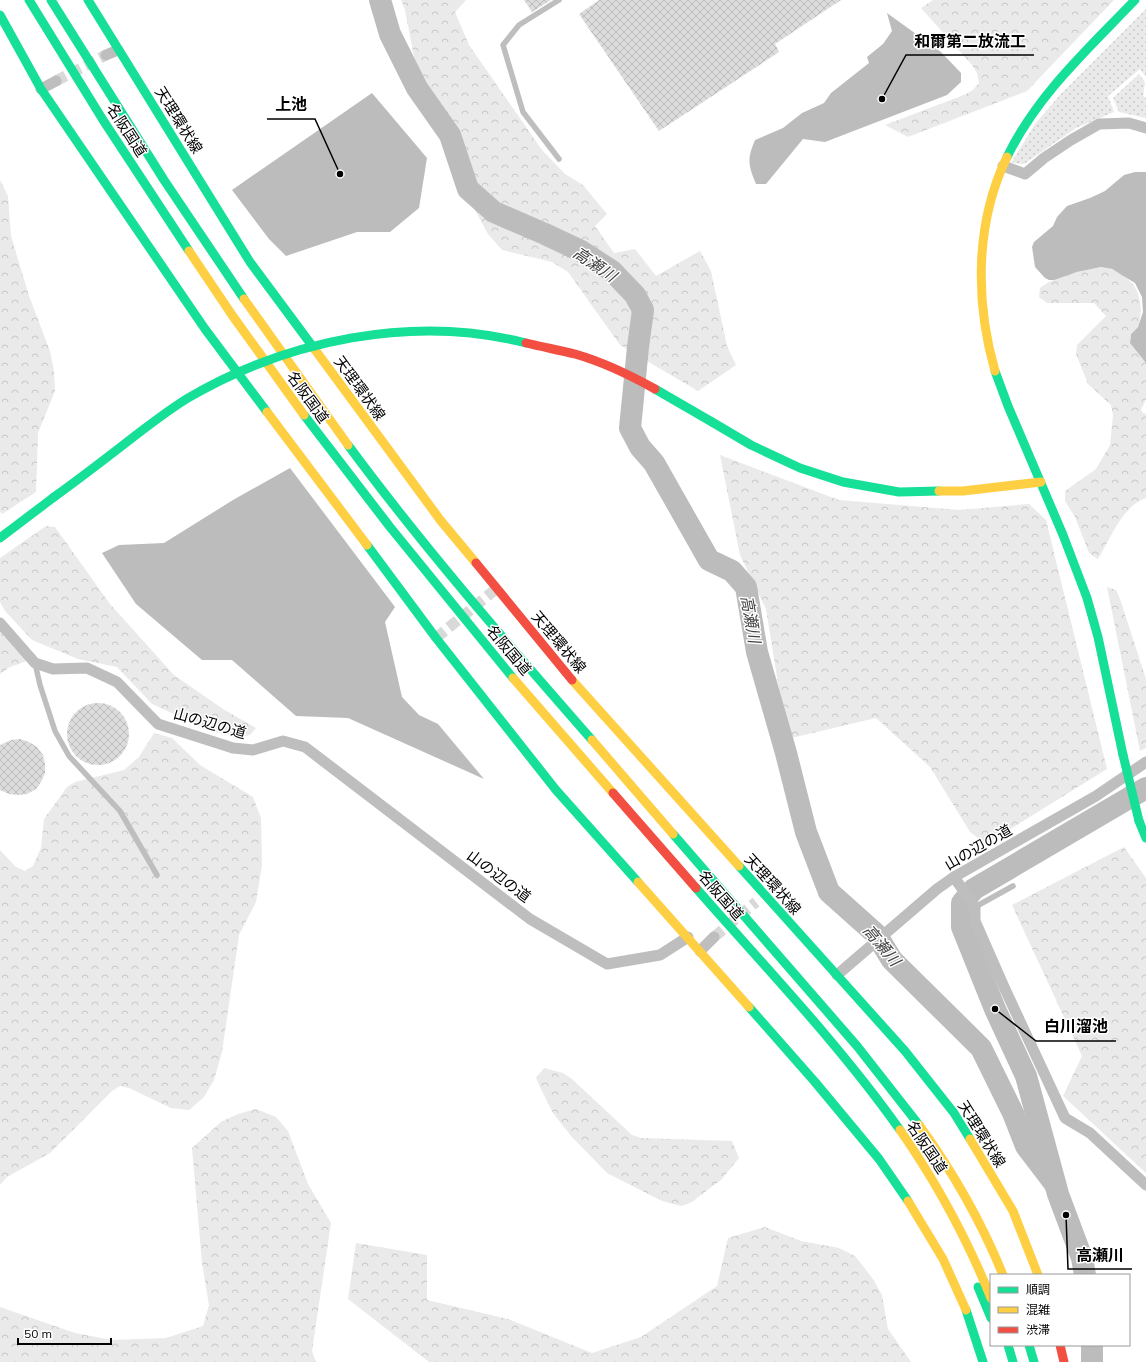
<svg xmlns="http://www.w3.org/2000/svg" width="1146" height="1362" font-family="Mulish,'Noto Sans JP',sans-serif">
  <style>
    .grass { fill: url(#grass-dots) }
    .forest { fill: url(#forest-crowns) }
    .water { fill: #bcbcbc }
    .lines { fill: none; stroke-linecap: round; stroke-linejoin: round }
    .river { stroke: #bcbcbc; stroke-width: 22 }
    .building { fill: url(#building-cross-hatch) }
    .street-tunnel { stroke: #d9d9d9; stroke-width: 11; stroke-dasharray: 11 5.5; stroke-linecap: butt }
    .lane { stroke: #bebebe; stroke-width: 5.5 }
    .street { stroke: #bebebe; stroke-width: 11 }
    .fast { stroke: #16e098; stroke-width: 9 }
    .slow { stroke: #ffcf43; stroke-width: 9 }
    .jam { stroke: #f24e42; stroke-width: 9 }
    .fast-bridge { stroke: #16e098; stroke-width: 9 }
    .jam-bridge { stroke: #f24e42; stroke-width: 9 }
    .labels { text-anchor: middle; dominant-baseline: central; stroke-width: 3; stroke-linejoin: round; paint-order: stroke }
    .street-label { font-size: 15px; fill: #000; stroke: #fff }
    .water-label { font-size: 16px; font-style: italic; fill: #404040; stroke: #fff }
    .leader { fill: none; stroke: #000; stroke-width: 1.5 }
    .callout-dot { fill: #000; stroke: #fff; stroke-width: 1.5 }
    .callout-label { font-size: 16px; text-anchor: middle; font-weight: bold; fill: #000; stroke: #fff; stroke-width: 3; stroke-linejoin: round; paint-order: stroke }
  </style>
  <defs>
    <pattern id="grass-dots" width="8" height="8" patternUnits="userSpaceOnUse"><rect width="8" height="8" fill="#eaeaea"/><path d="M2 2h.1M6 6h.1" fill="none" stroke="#c7c7c7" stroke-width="1.8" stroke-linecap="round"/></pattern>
    <pattern id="forest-crowns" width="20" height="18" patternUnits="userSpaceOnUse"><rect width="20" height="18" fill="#eaeaea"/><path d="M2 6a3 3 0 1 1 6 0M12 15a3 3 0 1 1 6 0" fill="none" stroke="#c7c7c7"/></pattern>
    <pattern id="building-cross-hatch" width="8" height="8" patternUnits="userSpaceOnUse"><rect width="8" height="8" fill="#dcdcdc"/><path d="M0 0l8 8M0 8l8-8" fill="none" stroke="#bbb"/></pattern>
  </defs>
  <rect width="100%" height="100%" fill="#fff"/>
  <!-- grass -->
  <g class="grass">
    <path d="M1146,9V77L1140,69L1108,96L1114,112L1076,128L1024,164L1011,163L1035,124L1060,95Z"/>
    <path d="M1139,74L1145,82L1143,96L1146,98V118L1119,112L1113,98Z"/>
  </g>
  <!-- forest -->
  <g class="forest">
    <path d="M401,0H466L455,12L469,45L542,150L565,174L583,185L607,214L595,226L614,253L635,249L656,276L700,251L711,271L727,346L736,365L698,391L620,345L568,272L552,262L502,250L488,234L467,195L452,141L419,83L405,10Z"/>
    <path d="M933,0H1114L1027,91L908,137L885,125L964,95L973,90L979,83L977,73L972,65L921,8Z"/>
    <path d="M0,180L8,196L11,236L29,296L50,351L54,371L55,391L38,433L36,492L2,514L0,511Z"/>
    <path d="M1101,267C1131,272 1146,293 1139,324C1138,329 1133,330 1131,334C1130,336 1130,340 1130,343L1146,363V399L1141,410L1144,414L1146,413V498C1123,505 1110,539 1098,559L1089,553L1075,517L1065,501V491L1096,469L1110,445L1113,415L1111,405L1088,384L1076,354L1077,345L1106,316L1094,303H1047L1039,297L1040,288C1055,276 1081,271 1101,267Z"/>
    <path d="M720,455L839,500L959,510L1029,504L1046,520L1107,769L986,844L970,832L930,767L876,718L787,739L766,609L740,555Z"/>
    <path d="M46,526L55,527L110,604L174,675L223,709L256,728L250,735L240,737L211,731L152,704L117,667L78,659L32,640L5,611L0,602V558Z"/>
    <path d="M1107,587L1116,590L1120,599L1146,679V748L1140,751Z"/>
    <path d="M0,628L27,661L10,667L0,674Z"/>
    <path d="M154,733L172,738L200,765L253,797L261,818L262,865L256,902L239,935L222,1052L214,1080L204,1097L189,1110L171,1108L129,1088L120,1086L112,1091L50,1153L7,1177L0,1185V850L16,867L25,871L33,866L41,848L44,819L67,787L75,782L124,770L139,757Z"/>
    <path d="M1124,847L1146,878V1173L1063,1096L1082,1056L1012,905Z"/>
    <path d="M544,1068L563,1073L572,1079L632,1135L641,1138L732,1141L739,1158L721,1180L690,1203L681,1206L662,1201L607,1173L571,1136L553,1113L540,1087L536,1078Z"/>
    <path d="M256,1109L276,1117L288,1131L308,1184L331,1223L312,1351L316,1362H0V1307L75,1333L112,1340L166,1338L203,1326L209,1305L202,1263L192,1148L221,1122L238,1114Z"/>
    <path d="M765,1227L801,1241L839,1248L855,1256L873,1279L882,1295L888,1329L911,1362H429L348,1299L356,1243L427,1255V1300L508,1319L592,1353L641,1337L717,1286L728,1238Z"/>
  </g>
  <!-- water -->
  <g class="water">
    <path d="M887,13L941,52L961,73V82L947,95L825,142L803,139L766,184H756C748,165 747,159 755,140L783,128L802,113L824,103L831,93L869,63L867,57L883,44L892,31Z"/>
    <path d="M372,93L427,158L419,208L390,232H357L286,256L269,239L232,190Z"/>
    <path d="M1135,172H1146V363L1130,343L1131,334L1138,327L1143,312L1142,297L1135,283L1112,269L1101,267L1077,272L1054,280H1049L1045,278L1035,267L1032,247L1034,242L1053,226L1057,217L1067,206L1090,198L1105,191L1124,175Z"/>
    <path d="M290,468L395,607L385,622L402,697L419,715L438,724L484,779L348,718L296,716L232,660H202L136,604L102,553L119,545L164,543L233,500Z"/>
  </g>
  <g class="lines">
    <!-- river -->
    <g class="river">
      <path d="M380,0L390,34L417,88L450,135L468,189L494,212L545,234L581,251L612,271L635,295L643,310L638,347L630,428L640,447L654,463L709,560L732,571L746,587L757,652L786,753L806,832L829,892L876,934L892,960L981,1048L1013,1113L1026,1146L1055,1184"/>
      <path d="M1085,1275L1082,1258L1058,1194L1026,1076L995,1009L962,927V903L974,889L1146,788"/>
      <path d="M1092,1362V1345"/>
    </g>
  </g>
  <!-- building -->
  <g class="building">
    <path d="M524,0H551L532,12Z"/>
    <path d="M599,0H841L775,44L779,52L659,131L579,14Z"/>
    <circle cx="98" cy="734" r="31"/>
    <path d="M20,739L29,742L37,747L43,755L45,764V773L41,782L36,789L27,794L18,795L9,794L0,790V745L11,740Z"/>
  </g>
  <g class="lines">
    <!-- street-tunnel -->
    <g class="street-tunnel">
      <path d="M56,81L106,55"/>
      <path d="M436,638L496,589"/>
      <path d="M714,937L756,902"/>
    </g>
    <!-- lane -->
    <g class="lane">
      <path d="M559,0L519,25L503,45L523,112L559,159"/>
      <path d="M35,663L40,685L55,731L69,756L120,811L157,875"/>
      <path d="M975,907L1013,886"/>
    </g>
    <!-- street -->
    <g class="street">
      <path d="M106,55L118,50"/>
      <path d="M41,89L56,81"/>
      <path d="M1003,166L1025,174L1044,158L1071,140L1099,124L1129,123L1146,128"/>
      <path d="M0,623L35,663L53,669L87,668L117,682L158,724L233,748L253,750L283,741L305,747L530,919L607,964L660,955L688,937"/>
      <path d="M954,877L975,907V921L1004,987L1065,1118L1090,1133L1146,1185"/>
      <path d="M700,951L714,937"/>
      <path d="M837,975L937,889L954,877L1096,796L1146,762"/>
    </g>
    <!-- fast -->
    <g class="fast">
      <path d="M29,0L103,120L189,251"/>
      <path d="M51,0L164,180L244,299"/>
      <path d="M88,0L250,262L313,347"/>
      <path d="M0,15L41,89L205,329L267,412"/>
      <path d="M1007,157C1037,95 1088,49 1135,0"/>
      <path d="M995,371L1008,406L1063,535L1087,598L1098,637L1123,755"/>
      <path d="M304,415L390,527L513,678"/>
      <path d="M712,422L751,445L800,468L843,482L899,492L939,491"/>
      <path d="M348,445C424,548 508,644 592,740"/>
      <path d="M0,538L54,497"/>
      <path d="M367,545L436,638L556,790L638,882"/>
      <path d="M1139,821L1146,838"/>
      <path d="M673,834L857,1046L919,1125"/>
      <path d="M739,866L905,1051L954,1113L970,1139"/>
      <path d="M696,888C765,967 840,1045 900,1130"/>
      <path d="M749,1007L815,1082L879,1159L908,1201"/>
      <path d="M978,1287L991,1318"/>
      <path d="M966,1310L983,1362"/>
      <path d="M1008,1345L1013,1362"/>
      <path d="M1029,1345L1034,1362"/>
    </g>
    <!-- slow -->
    <g class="slow">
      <path d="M189,251L232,315L304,415"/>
      <path d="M244,299L348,445"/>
      <path d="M313,347L441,521L476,563"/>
      <path d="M995,371C975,301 975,223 1007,157"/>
      <path d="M267,412L367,545"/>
      <path d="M939,491H963L1041,482"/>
      <path d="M513,678L613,793"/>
      <path d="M572,680L739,866"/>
      <path d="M592,740L673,834"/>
      <path d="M638,882L749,1007"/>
      <path d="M919,1125C953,1172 981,1221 1003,1275"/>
      <path d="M900,1130C937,1183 967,1239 991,1298"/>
      <path d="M970,1139L1013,1211L1038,1275"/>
      <path d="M908,1201L943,1259L966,1310"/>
    </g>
    <!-- jam -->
    <g class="jam">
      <path d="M476,563L572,680"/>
      <path d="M613,793L696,888"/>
      <path d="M1060,1345L1064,1362"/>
    </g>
    <!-- fast-bridge -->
    <g class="fast-bridge">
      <path d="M655,389L712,422"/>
      <path d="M54,497C82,477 109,456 136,435C153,422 170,409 188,398C287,340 413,314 526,343"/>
      <path d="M1123,755L1139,821"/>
    </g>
    <!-- jam-bridge -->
    <path class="jam-bridge" d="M526,343C542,347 559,350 575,354C603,362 630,375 655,389"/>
  </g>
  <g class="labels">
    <!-- street labels -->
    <g class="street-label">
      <text transform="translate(179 120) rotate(58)">天理環状線</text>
      <text transform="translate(127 130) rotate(57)">名阪国道</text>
      <text transform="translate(360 388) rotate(54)">天理環状線</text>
      <text transform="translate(308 397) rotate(54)">名阪国道</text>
      <text transform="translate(559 642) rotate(50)">天理環状線</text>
      <text transform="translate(509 650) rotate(50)">名阪国道</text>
      <text transform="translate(210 723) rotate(16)">山の辺の道</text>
      <text transform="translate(978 847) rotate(-30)">山の辺の道</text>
      <text transform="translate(499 876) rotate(37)">山の辺の道</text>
      <text transform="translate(773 884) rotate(48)">天理環状線</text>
      <text transform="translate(721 895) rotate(49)">名阪国道</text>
      <text transform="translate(982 1134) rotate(58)">天理環状線</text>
      <text transform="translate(927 1147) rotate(56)">名阪国道</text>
    </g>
    <!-- water labels -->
    <g class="water-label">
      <text transform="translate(595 264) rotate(34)">高瀬川</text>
      <text transform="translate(751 619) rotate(80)">高瀬川</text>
      <text transform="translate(882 945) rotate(50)">高瀬川</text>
    </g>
  </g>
  <!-- callouts -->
  <path class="leader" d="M882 99L906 55H1034M340 174L315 119H267M995 1009L1036 1041H1116M1066 1215L1068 1269H1132"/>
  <g class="callout-dot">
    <circle cx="882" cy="99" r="4"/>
    <circle cx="340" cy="174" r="4"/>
    <circle cx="995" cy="1009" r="4"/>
    <circle cx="1066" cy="1215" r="4"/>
  </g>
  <g class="callout-label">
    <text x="970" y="47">和爾第二放流工</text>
    <text x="291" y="110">上池</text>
    <text x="1076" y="1032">白川溜池</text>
    <text x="1100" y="1261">高瀬川</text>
  </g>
  <!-- legend -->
  <rect x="990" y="1274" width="140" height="72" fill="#ffffff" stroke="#999999"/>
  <rect x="998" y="1287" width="20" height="6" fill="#16e098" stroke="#999999"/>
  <text x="1026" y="1294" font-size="12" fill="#000000">順調</text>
  <rect x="998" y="1307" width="20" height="6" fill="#ffcf43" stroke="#999999"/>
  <text x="1026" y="1314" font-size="12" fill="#000000">混雑</text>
  <rect x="998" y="1327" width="20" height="6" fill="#f24e42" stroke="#999999"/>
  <text x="1026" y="1334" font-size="12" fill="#000000">渋滞</text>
  <!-- scale -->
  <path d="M18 1338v6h93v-6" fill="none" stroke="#000000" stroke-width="2"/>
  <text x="24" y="1338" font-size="12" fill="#000000" stroke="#ffffff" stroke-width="3" paint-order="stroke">50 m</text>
</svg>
